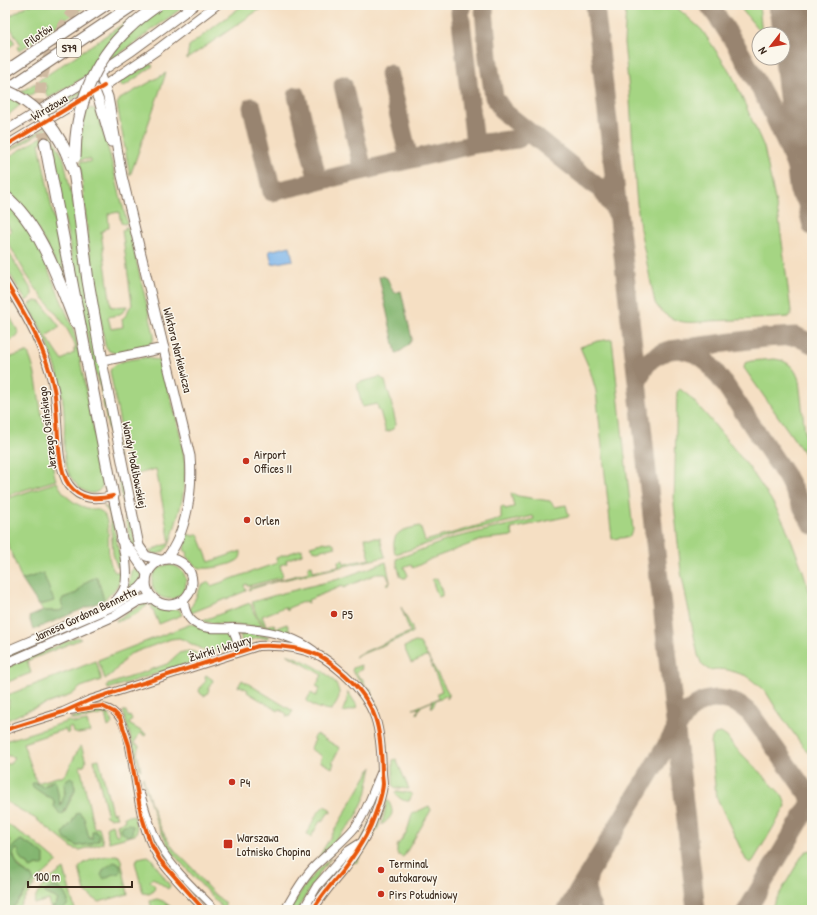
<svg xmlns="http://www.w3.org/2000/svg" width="817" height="915" font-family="'Patrick Hand',sans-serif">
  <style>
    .green { fill: #a5d583; stroke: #708050; fill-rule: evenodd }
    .forest { fill: #84b671; stroke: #607048 }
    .water { fill: #7ab4eb; stroke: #5a6f84 }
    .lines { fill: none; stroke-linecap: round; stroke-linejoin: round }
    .taxiway { stroke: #988470; stroke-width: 19 }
    .runway { stroke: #988470; stroke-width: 47 }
    .motorway-tunnel { stroke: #d0bba2; stroke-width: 11; stroke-dasharray: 11 5.5; stroke-linecap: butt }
    .minor-casing { stroke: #7c6958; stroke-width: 8 }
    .tertiary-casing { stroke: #7c6958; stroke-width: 10 }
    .secondary-casing { stroke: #7c6958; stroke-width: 11 }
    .motorway-casing { stroke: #7c6958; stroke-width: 13 }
    .minor { stroke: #fff; stroke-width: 6 }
    .tertiary { stroke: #fff; stroke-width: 8 }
    .secondary { stroke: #fff; stroke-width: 9 }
    .motorway { stroke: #fff; stroke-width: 11 }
    .motorway-bridge-casing { stroke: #7c6958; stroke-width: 13; stroke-linecap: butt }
    .motorway-bridge { stroke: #fff; stroke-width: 11 }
    .cycleway-casing { stroke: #fbf7ec; stroke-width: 6 }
    .cycleway { stroke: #e8590c; stroke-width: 4 }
    .poi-dot { fill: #c8321e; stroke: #fbf7ec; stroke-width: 1.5 }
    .labels { text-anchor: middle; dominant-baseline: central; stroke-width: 3; stroke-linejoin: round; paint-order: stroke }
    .shield { fill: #fbf7ec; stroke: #75685c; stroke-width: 1 }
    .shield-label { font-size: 11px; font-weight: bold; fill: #3b2a1e }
    .street-label { font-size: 12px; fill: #3b2a1e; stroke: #fbf7ec }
    .poi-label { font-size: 12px; fill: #3b2a1e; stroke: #fbf7ec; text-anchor: start }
  </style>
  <rect width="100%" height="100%" fill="#fbf7ec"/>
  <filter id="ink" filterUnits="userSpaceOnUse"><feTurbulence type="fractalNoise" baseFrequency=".025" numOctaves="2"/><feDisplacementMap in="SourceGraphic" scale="8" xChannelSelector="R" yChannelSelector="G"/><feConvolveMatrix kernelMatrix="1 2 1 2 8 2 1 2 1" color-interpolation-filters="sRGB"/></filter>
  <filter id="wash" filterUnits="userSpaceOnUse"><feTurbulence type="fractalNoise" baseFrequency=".012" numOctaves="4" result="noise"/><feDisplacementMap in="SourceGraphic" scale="16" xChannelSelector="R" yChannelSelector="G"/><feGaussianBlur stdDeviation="0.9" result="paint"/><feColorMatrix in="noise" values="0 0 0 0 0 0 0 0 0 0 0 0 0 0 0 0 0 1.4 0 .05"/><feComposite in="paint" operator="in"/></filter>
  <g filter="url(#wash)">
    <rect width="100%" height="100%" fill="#f5dfc3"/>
    <!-- green -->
    <g class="green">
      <path d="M28,5H87L19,51L17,47L21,45L5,19Z"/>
      <path d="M165,5H186L107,63C120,39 144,20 165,5Z"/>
      <path d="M243,5H271L257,11L187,59L189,46Z"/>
      <path d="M626,5H674L702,30L732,75L764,147L779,219L791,311V315L788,317C762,319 736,320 710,321C700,322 686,324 676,320C667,317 660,311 655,303L640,229L636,194L630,100L624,43Z"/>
      <path d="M738,5H759L762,34Z"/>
      <path d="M135,16L88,75L49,98L44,90H47V86L41,85L38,81Z"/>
      <path d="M5,27L15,43L5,50Z"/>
      <path d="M151,64L153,66L123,87L119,82Z"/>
      <path d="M166,73L130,176L117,104L120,99Z"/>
      <path d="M35,83L39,89L28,97L21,92Z"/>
      <path d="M83,89L81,95L56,109L55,107Z"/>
      <path d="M11,98L21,104L5,118V102Z"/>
      <path d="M91,108L96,110L110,155L127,223L124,224L121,223L119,212L108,214L109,227L101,232L111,307L127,306C123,315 117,315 108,317L111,329L123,327L122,319C129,314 127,309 132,305L122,230H126L125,227H128L154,334C154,340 152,344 147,345V348L117,354L109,351L105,345L89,247L80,162H90V159L79,160L80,142L84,112Z"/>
      <path d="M46,127L47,129L5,154V152Z"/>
      <path d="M50,132L64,159L71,194L72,195L126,504L137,551L135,552L130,540L100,386L95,372L83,317L50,141L39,143L67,286C49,252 35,215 5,189V186L10,179L7,177L5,181V159Z"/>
      <path d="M5,202L14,210L31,234L47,267L72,326L76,339L104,482C96,506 73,486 68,471C61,452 66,432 64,413C62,374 48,340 29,306L30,304L35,301L41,302L60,327L46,336L62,360L75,352L73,350L76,348C68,324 49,306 34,286C24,272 16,256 7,241L6,235L11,231L5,220Z"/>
      <path d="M5,246L32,291V296L26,301L5,266Z"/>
      <path d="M5,308L19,333L17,337L5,342Z"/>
      <path d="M612,339L633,530L629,537L612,539L596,391L590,370L580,347L598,341Z"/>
      <path d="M5,349L8,358L24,353H28C37,373 38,395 42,416C44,427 49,436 51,446C52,458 52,468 56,480L5,496Z"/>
      <path d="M149,357L150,359C157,359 160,360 162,367C171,400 186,443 185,477C184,499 177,519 171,540C168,550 159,558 149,551L170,543L156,469L130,476L110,371C115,359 137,359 149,357Z"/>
      <path d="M774,359C787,360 795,367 799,380L808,459L744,368L745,363L751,361Z"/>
      <path d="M380,377L385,381L388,392L389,393L396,424L393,429L386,432L380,411H379L377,404L362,407L357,384L361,382Z"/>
      <path d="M680,389L690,397L708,417L748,466L770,498L780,515L789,534L803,571L812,600V754L807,752L777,710L766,692L747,676L728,670L717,669L709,670L702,665L698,655L681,572L674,504L677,392Z"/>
      <path d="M57,482C63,495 73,504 87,508C93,510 100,508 104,514C113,529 103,557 115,572H120C122,584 113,592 104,600L97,577C85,582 83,583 77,593L63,598L64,609L59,611H43L38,604H44L43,573L22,580L5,537V499Z"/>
      <path d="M511,493L518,496L550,501L555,507L566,505L569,516L511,529L513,536L484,539L433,558L413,568L411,564L404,567L408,575L406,578H403L400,576L396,559L453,538L534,519L533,516L456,534L409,550L395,554C390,531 402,530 420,526L425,541L501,519V507L504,506L505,509L514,507Z"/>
      <path d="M103,506L108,508L111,513L122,567H117L113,554L110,516L107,510Z"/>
      <path d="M187,534L194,536L198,534L209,562L241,551C241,555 241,558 238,560C232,565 205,571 198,567C193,565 190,560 186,556L188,553L184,550Z"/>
      <path d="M365,538H380L385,557L274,582L248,590L249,588L309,572L308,566L312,565L313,571L339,566L338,561L343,560L344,564L370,559Z"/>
      <path d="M325,542L326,543L332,542L336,547L317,551L313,550L310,546Z"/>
      <path d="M302,549V554L286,560L287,563L280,565L283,577L248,586L247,584L244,585L246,591L191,613L190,610L201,586L209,582L211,586L277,563L276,558Z"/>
      <path d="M386,562L390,582L389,585L386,584L390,582L386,574H376L343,588L342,586L308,600L309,603L305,601L288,608V611L285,607L262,616L266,626L274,624L276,628L287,624L292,635L265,627L256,614L252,602L283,593L339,579Z"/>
      <circle cx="169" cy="582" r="17"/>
      <path d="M138,565C146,579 140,583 128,590L131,571Z"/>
      <path d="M437,578L442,592V596L438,597L432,580Z"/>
      <path d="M146,603L149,604L136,614L117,622L116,620L138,607Z"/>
      <path d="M250,603L254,613L263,627L211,623L201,621Z"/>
      <path d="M153,605L166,610L179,609L182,615L159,624L151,606Z"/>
      <path d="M401,607L412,628V633L355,657L357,655L410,632Z"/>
      <path d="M92,620L93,621L5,659V656Z"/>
      <path d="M191,624C204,627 232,628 233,645L212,652H207L184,640L179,638L171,639L130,654L125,659L112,674L105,679L98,660Z"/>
      <path d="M240,632L269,636V638H257L242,643Z"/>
      <path d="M77,637L81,639L27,661L31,673L5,683V668Z"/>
      <path d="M415,642L420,643C430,660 439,677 449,694V696L447,699L448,695L436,700L433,707H431L433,701L421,706L417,714L419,708L413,709L439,698L437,693L442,691L428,656L411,663L404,647Z"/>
      <path d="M188,651L194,652L205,658L108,689L107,685L167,664L179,653Z"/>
      <path d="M286,654C307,661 359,683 331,710L318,708L306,701L311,693L316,696L320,688L316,686L322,675Z"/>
      <path d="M96,661L101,677V680L81,687L71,695L29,710L5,721V711L8,710L9,700H5V696Z"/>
      <path d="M361,665L362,669L356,672L360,679L362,678L367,689L370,688L377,706L367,689L352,671L353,668Z"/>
      <path d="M206,675L213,680L207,694L204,696L201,694L199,691L201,686L206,681L205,676Z"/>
      <path d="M242,680L293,711L289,717L286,716L287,714L279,709L278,711L247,692L248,690L240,686L238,687Z"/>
      <path d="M348,692L356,704L357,708L344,712L343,710L347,700Z"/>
      <path d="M99,709L109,714L112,724L108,727L105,714L76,720L70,718Z"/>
      <path d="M123,711H126L128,717L130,716L132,720L129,724L146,734L145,736L140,733L134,743L139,746L137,753L141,770H140Z"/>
      <path d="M69,721L76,723L87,721L90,732L78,734L73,732L71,727L68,728L69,732L67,734L65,729L23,743L37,783L57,777H62L67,772L79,748L81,746L82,748L86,762L84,765L80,766L94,828L99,827L103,843L80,850L74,849L36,819L5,801V764H10L14,757L5,755V741ZM50,781L61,805C64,801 66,795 64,791L75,786C75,796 68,802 65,812L54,806V800L52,798L35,788L34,782L43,787ZM77,813L82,815L89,838L92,839V836L91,844L77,846L65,839L66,829L72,822Z"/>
      <path d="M721,733L727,737L732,744L783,796L786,806L753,861L750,863L746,860L716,796L711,744L712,738L715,734Z"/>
      <path d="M316,734L340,748L332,762L334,763L332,768L320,761L322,756L310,749L315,740L313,738Z"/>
      <path d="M99,759L112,813L115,812L117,817L109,818L105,815L107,813L94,760Z"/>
      <path d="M396,759L409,789L396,788L393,786V760Z"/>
      <path d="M372,767L366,795L355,819L317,860Z"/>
      <path d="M142,777H143C150,802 157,826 173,848C179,856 187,862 194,870C203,882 213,895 226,903L224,905L226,907L224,910L175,856L167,844L156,821Z"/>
      <path d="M396,791L410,793L412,795L409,801C402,801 399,798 395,793Z"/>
      <path d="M384,795L385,799L379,826L357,862L351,863Z"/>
      <path d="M387,800H388C395,814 393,815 382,825Z"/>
      <path d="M324,806L330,809L331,813L329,812L322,822L320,821L311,837L307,834C312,824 315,814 324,806Z"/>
      <path d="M429,806L431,810L404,856L402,857L397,854V846L407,832L412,814Z"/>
      <path d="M134,815L137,831L135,835L109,842L106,829L107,826L112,824L116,835H119L117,824L125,821L124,817Z"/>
      <path d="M5,823L32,840L58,862C40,875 29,891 17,910H11L34,881C27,869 17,872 13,853L17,849L19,851V855L22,861L28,864L31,869L37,865L40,866L21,840C0,856 13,869 13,890L11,894L5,898V855L10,847V840L5,836Z"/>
      <path d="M812,850V910H770L803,854L807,851Z"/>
      <path d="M116,855L119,856L121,860L128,894L99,902L85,892L79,868C85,859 105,856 116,855Z"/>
      <path d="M148,856L151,858L170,886L168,889L153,878L150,881L155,886L154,891L149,894L143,893L135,862L138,858Z"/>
      <path d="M331,858L319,874L297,910H290C303,888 311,874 331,858Z"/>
      <path d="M64,869L75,910H61L68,903C64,890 59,883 45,891C47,897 54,895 58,900L56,905L51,908L49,900L34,904C36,889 52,877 64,869Z"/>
      <path d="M157,899L163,901L175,910H152L150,901Z"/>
    </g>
    <!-- forest -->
    <g class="forest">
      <path d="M383,276L387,278L392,289L395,293L401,291L412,339C409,345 403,351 396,353L379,277Z"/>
      <path d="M43,573L54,601L44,604H38L22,580Z"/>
      <path d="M97,577L104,600L33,630L29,617L43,611H59L64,609L61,602L63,598L77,593C84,583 84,582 97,577Z"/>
      <path d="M71,777L73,778L75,790L63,814H60L54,806V801L52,798L46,796L33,787L32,783L34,782L43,787L54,780L56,783L60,803L61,805L65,793L64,783L66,780Z"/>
      <path d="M79,812L84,818L89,838L92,839V831H95L99,835V840L91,844L77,846L65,839L63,833L72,822L77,813Z"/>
      <path d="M129,824L133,826L132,835L128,836L121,832L120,828L124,825Z"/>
      <path d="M21,840L37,849L44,855V864L41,866L37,865L31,869L28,864L22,861L19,855V851L17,849L15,850L13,855L19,868L32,877L34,881L11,910H5V898C8,896 11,895 12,892C14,886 11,881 10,876C4,860 7,849 21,840Z"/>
      <path d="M114,862L120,864L121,871L120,873L111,875L104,879L101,875L104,869Z"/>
      <path d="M53,887C61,887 65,893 68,901C68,910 59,910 52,910L51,908L56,905L58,900L54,897L45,893V891Z"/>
    </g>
    <!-- water -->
    <path class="water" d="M290,246L293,260L272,264L269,251Z"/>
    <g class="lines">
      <!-- taxiway -->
      <g class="taxiway">
        <path d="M462,5L460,12L475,144"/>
        <path d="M485,5L484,9L488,57L494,97L504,112L599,188L604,193L617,213"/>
        <path d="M595,5L696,910"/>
        <path d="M709,5C748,58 777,117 800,178C805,193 808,210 812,226"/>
        <path d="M389,74L409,159"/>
        <path d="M343,85L363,170"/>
        <path d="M297,96L318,181"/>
        <path d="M252,107L272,192L475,144L518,139"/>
        <path d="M680,349L694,353L706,360L726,386L786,476L812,525"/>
        <path d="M638,381C646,362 650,357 670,350L764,338L796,336L812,344"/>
        <path d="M589,873C586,885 586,899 593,910"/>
        <path d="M567,910L680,723C683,719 686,713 690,710C708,693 732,697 750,713L812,800"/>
        <path d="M747,910L812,801"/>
      </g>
      <!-- runway -->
      <path class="runway" d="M792,5L812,186"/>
    </g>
  </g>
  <g filter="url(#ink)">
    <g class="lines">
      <!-- motorway-tunnel -->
      <path class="motorway-tunnel" d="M45,143C43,131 40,118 40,106C38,68 57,36 76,5"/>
      <defs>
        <g id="minor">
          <path d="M69,711C84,710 100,702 113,711C128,722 130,754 133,770C138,799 141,830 156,855C169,875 188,893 204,910"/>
          <path d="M141,794C147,812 152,833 162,849C176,872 198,891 216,910"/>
        </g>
        <g id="tertiary">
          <path d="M5,131L90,79"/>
          <path d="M5,146L86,97"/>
          <path d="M5,281C26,315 46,349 54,389C59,414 55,467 69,485C80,500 96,500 113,496"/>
          <path d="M184,599C184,610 188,620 198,625C209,630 223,628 235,628C262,629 292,634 314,651"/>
          <path d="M232,628L236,637L239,651"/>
          <path d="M5,730L63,712L90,700L258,646C279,645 300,647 320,656C328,660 337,668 344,674C378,705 381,729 382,772C382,776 383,780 383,784C382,798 376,812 371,825C365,839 350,862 340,874C330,886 321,896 313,910"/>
          <path d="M285,910C294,895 302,879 314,867C328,853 344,841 356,826C368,810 373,791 381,773"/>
          <path d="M303,910L317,886L348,851L359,844"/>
        </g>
        <g id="secondary">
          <path d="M99,73L108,97L122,176L190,456C193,488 187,533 166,559"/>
          <path d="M104,86L157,50L216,5"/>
          <path d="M111,142L99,101L90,79L130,52L194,5"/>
          <path d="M113,496C117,517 131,569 125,587C123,593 119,598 115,602"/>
          <path d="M121,540L130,549L147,574"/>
          <circle cx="169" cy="582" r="23"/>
          <path d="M160,560L146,556L139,546L102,361L164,348"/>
          <path d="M5,652L115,605L140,588L146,581"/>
          <path d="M5,664L114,616L138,601L153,598"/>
        </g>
        <g id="motorway">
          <path d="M5,72L105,5"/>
          <path d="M5,91L133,5"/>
          <path d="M45,143L113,496"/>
          <path d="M66,152L74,172L76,185L88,281L102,361"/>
          <path d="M5,196C40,224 59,281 75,322"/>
        </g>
      </defs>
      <!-- minor casing -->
      <use href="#minor" class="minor-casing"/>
      <!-- tertiary casing -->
      <use href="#tertiary" class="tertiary-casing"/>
      <!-- secondary casing -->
      <use href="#secondary" class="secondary-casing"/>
      <!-- motorway casing -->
      <use href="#motorway" class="motorway-casing"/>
      <!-- minor -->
      <use href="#minor" class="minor"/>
      <!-- tertiary -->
      <use href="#tertiary" class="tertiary"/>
      <!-- secondary -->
      <use href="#secondary" class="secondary"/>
      <!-- motorway -->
      <use href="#motorway" class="motorway"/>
      <defs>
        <g id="motorway-bridge">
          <path d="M5,90C33,102 53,124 66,152"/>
          <path d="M75,157C75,108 93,61 129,28C138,19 148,12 158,5"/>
        </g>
      </defs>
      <!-- motorway-bridge casing -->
      <use href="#motorway-bridge" class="motorway-bridge-casing"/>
      <!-- motorway-bridge -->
      <use href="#motorway-bridge" class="motorway-bridge"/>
      <defs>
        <g id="cycleway">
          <path d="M5,146L104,86"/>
          <path d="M5,281C26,315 46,349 54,389C59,414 55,467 69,485C80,500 96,500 113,496"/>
          <path d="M77,710L94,707L102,706L114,712L120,718L129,745L141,814L150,842L160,860L204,910"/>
          <path d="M5,730L63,712L90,700L258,646C279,645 300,647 320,656C328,660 337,668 344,674C378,705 381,729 382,772C382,776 383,780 383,784C382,798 376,812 371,825C365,839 350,862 340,874C330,886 321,896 313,910"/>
        </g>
      </defs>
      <!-- cycleway casing -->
      <use href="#cycleway" class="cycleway-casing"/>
      <!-- cycleway -->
      <use href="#cycleway" class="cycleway"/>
    </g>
  </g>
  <!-- markers -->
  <g class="poi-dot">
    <circle cx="246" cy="461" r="4"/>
    <circle cx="247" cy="520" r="4"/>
    <circle cx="334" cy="614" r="4"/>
    <circle cx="232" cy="782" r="4"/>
    <rect x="223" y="839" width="10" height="10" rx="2"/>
    <circle cx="381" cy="870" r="4"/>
    <circle cx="381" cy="894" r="4"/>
  </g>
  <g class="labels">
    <!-- shield labels -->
    <rect class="shield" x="57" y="39" width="24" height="18" rx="3"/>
    <g class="shield-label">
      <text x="69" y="48">S79</text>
    </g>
    <!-- street labels -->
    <g class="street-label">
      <text transform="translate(38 35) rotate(-34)">Pilotów</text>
      <text transform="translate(49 107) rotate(-31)">Wirażowa</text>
      <text transform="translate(178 350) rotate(76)">Wiktora Narkiewicza</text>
      <text transform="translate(47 428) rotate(-97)">Jerzego Osińskiego</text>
      <text transform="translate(135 465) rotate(79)">Wandy Modlibowskiej</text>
      <text transform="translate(85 614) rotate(-25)">Jamesa Gordona Bennetta</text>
      <text transform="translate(220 648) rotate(-17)">Żwirki i Wigury</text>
    </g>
    <!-- poi labels -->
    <g class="poi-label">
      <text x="254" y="454">Airport<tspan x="254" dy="14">Offices II</tspan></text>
      <text x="255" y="520">Orlen</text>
      <text x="342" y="614">P5</text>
      <text x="240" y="782">P4</text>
      <text x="237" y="837">Warszawa<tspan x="237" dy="14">Lotnisko Chopina</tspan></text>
      <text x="389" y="863">Terminal<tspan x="389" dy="14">autokarowy</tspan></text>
      <text x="389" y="894">Pirs Południowy</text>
    </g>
  </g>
  <!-- margin -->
  <rect width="817" height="915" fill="none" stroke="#fbf7ec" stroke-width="20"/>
  <!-- north arrow -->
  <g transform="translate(771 46) rotate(239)"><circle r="19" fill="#fbf7ec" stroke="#aea59a"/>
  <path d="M0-3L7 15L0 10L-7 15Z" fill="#c8321e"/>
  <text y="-6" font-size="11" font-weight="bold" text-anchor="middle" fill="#3b2a1e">N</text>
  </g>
  <!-- scale -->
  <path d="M28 881v6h104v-6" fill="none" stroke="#3b2a1e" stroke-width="2"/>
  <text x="34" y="881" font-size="12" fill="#3b2a1e" stroke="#fbf7ec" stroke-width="3" paint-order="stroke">100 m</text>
</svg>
